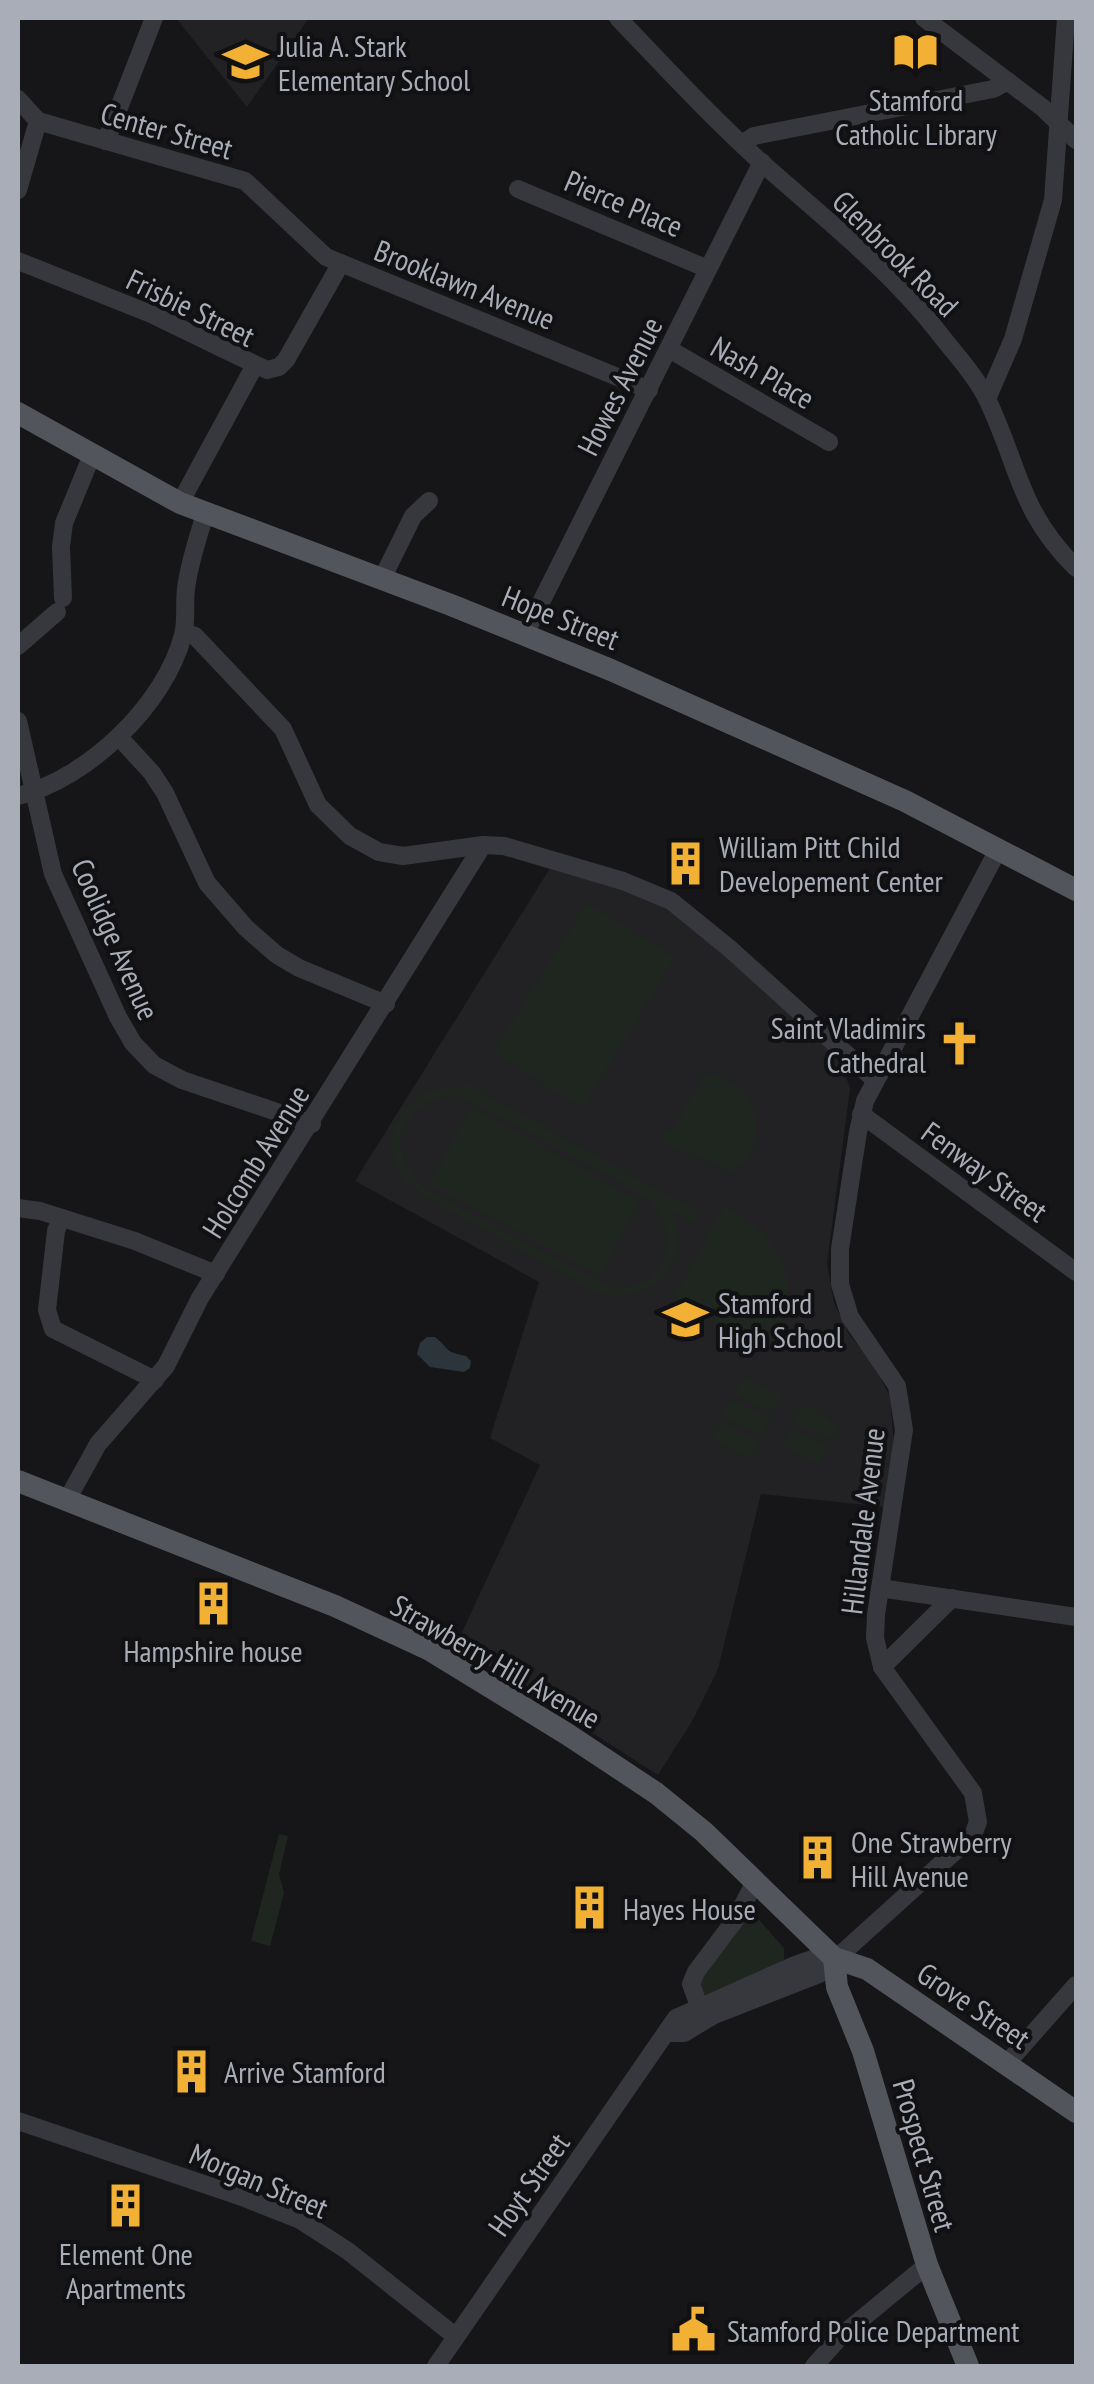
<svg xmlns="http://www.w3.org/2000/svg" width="1094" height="2384" font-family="'PT Sans Narrow',sans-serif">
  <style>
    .built { fill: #222225 }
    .green { fill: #1e261f; fill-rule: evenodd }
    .water { fill: #2c353c }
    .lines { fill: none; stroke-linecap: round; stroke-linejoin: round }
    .minor { stroke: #37383d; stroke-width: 18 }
    .major { stroke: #53555c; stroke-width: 22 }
    .labels { text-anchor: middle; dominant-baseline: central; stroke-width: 8; stroke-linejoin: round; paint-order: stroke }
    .poi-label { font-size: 30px; fill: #a8adb8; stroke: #111113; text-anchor: start }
    .street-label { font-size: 30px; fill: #a8adb8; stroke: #111113 }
  </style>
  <rect width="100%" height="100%" fill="#161618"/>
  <!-- built -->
  <g class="built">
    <path d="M176,18H309L247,107Z"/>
    <path d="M552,865L657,902L716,948L827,1047L843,1067L850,1089L827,1264L834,1303L849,1334L874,1365L890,1397L894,1445L885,1507L761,1494L718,1669L694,1718L658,1775L456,1645L540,1465L490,1438L539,1282L355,1181Z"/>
  </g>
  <!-- green -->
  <g class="green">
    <path d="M587,903L675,958L582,1108L493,1052Z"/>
    <path d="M711,1074C724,1078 738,1084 746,1095C762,1118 761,1160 730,1172L663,1141V1134L675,1126L704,1075Z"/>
    <path d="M463,1082L700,1213L693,1224L673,1212C690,1268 654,1305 598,1293L420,1194C409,1185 400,1177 395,1164C379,1125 418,1080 459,1089ZM454,1096L473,1102L648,1198C689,1240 658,1304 600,1283L425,1188C382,1152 398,1101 454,1096Z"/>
    <path d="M471,1107L640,1201L600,1276L430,1184Z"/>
    <path d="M724,1206C784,1238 809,1287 767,1348L679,1305L675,1295Z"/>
    <path d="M743,1377L781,1395L773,1413L734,1394Z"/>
    <path d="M731,1400L770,1418L761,1435L723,1417Z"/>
    <path d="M802,1404L839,1423L831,1440L793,1422Z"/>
    <path d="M720,1423L759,1441L750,1458L712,1440Z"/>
    <path d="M790,1428L828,1446L819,1463L782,1445Z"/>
    <path d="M279,1834L288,1836L279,1874L284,1893L270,1946L251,1941Z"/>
    <path d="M748,1907L784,1948V1959L777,1966L702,1996L698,1982Z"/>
  </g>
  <!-- water -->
  <path class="water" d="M427,1337H435C450,1349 444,1352 466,1356L471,1361L470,1368L464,1372L430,1367L417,1354L420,1343Z"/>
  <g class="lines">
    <!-- minor -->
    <g class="minor">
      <path d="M618,18C665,67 712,118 763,164C824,218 889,269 939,333C955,354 977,377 988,401C1020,469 1019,511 1076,568"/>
      <path d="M924,18L1043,108L1076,140"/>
      <path d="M18,99L38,121L245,181L326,257L649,390"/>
      <path d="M106,141L154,18"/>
      <path d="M742,144L754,136L993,89L1008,81"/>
      <path d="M518,189L708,269"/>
      <path d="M18,190L38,121"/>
      <path d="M18,261L151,314L267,370L279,367L286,360L341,263"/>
      <path d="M669,349L829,442"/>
      <path d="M987,399L1013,339L1053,200L1066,18"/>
      <path d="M180,503L255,365"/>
      <path d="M382,579L413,516L429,501"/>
      <path d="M63,598L61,547L64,523L92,455"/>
      <path d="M184,632L195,636L283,729L318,805L350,836L379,852L403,856L483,845L504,846L623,881L671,901L729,948L875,1080"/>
      <path d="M525,634L762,162"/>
      <path d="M18,646L57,612"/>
      <path d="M18,721L53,874L118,1017L133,1043L154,1065L182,1080L312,1124"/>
      <path d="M119,737L152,773L165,793L207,883L246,928L277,955L299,968L386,1004"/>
      <path d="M18,796C87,779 165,705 183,635C187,620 184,604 186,589C189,563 198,538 205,514"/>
      <path d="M861,1114L1076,1272"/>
      <path d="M18,1208L40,1211L135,1241L216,1274"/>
      <path d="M61,1218L56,1231L47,1310L53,1329L155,1380"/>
      <path d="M67,1500L98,1444L166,1366L200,1298L483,845"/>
      <path d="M880,1588L1076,1617"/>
      <path d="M882,1667L952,1598"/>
      <path d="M699,2006L691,1984L696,1972L735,1920L755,1882"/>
      <path d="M666,2033H684L714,2015L819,1974L973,1835L978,1822L973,1793L882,1667L875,1638L876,1615L904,1430L897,1386L850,1317L840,1284V1249L858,1132L865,1101L999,848"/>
      <path d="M1007,2063L1076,1985"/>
      <path d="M18,2121L242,2197L300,2220L348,2251L455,2336"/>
      <path d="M436,2366L676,2018L795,1965L818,1957L834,1958"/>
      <path d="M814,2366L841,2336L927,2265"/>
    </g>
    <!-- major -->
    <g class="major">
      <path d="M18,413L180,503L451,605L611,670L905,801L1076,890"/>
      <path d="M18,1481L335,1606L430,1650L567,1734L656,1793L704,1832L834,1958L867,1969L1076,2112"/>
      <path d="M834,1958L837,1987L863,2051L927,2265L968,2366"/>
    </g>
  </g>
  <!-- icons -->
  <defs>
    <symbol id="library-bare" viewBox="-9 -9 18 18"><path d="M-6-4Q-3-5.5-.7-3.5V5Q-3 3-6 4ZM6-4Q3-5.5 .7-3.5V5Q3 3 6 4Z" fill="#f2b134" stroke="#111113" stroke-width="2.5" paint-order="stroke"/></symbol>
    <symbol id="school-bare" viewBox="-9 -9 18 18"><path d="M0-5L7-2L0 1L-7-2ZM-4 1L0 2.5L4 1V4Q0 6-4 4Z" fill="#f2b134" stroke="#111113" stroke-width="2.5" paint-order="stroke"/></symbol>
    <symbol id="building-bare" viewBox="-9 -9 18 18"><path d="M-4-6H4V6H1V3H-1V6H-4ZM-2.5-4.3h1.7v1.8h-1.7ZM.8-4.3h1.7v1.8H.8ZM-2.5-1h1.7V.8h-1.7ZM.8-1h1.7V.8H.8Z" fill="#f2b134" stroke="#111113" stroke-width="2.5" paint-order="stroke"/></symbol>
    <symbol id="church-bare" viewBox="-9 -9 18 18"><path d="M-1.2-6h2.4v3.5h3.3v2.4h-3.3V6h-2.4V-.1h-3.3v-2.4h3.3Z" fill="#f2b134" stroke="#111113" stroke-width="2.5" paint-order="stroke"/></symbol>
    <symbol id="civic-bare" viewBox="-9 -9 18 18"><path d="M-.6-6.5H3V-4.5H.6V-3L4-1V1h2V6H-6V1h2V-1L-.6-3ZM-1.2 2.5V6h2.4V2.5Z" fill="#f2b134" stroke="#111113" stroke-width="2.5" paint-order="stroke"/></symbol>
  </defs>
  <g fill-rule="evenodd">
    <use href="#library-bare" x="884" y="20" width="63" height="63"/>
    <use href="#school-bare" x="214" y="30" width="63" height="63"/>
    <use href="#building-bare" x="654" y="832" width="63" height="63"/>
    <use href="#church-bare" x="928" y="1012" width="63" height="63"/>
    <use href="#school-bare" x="654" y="1288" width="63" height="63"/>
    <use href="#building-bare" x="182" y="1572" width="63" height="63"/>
    <use href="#building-bare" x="786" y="1826" width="63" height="63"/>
    <use href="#building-bare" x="558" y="1876" width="63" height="63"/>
    <use href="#building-bare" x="160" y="2040" width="63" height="63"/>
    <use href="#building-bare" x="94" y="2174" width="63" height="63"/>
    <use href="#civic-bare" x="662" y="2298" width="63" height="63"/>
  </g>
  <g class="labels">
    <!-- poi labels -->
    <g class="poi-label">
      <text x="278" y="45">Julia A. Stark<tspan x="278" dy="34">Elementary School</tspan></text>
      <text x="916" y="99" text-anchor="middle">Stamford<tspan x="916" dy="34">Catholic Library</tspan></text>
      <text x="719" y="846">William Pitt Child<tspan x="719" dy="34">Developement Center</tspan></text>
      <text x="926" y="1027" text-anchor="end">Saint Vladimirs<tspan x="926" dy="34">Cathedral</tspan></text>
      <text x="718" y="1302">Stamford<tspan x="718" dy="34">High School</tspan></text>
      <text x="213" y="1650" text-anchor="middle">Hampshire house</text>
      <text x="851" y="1841">One Strawberry<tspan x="851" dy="34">Hill Avenue</tspan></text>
      <text x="623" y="1908">Hayes House</text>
      <text x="224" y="2071">Arrive Stamford</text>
      <text x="126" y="2253" text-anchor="middle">Element One<tspan x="126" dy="34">Apartments</tspan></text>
      <text x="727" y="2330">Stamford Police Department</text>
    </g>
    <!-- street labels -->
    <g class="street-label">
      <text transform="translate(167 130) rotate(16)">Center Street</text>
      <text transform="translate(624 203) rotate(23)">Pierce Place</text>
      <text transform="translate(896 253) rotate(45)">Glenbrook Road</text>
      <text transform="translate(465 284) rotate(22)">Brooklawn Avenue</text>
      <text transform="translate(191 307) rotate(26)">Frisbie Street</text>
      <text transform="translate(763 372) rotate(30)">Nash Place</text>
      <text transform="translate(619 386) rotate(-63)">Howes Avenue</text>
      <text transform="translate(561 617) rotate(22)">Hope Street</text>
      <text transform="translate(116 939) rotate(66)">Coolidge Avenue</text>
      <text transform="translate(255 1161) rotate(-58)">Holcomb Avenue</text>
      <text transform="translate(985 1171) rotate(36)">Fenway Street</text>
      <text transform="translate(862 1521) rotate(-83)">Hillandale Avenue</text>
      <text transform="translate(496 1661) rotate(30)">Strawberry Hill Avenue</text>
      <text transform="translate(974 2005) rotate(34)">Grove Street</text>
      <text transform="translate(925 2155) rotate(74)">Prospect Street</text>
      <text transform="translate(259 2180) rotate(23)">Morgan Street</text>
      <text transform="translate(528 2184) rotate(-55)">Hoyt Street</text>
    </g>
  </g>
  <!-- border -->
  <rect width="1094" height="2384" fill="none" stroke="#a8adb8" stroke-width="40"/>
</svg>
